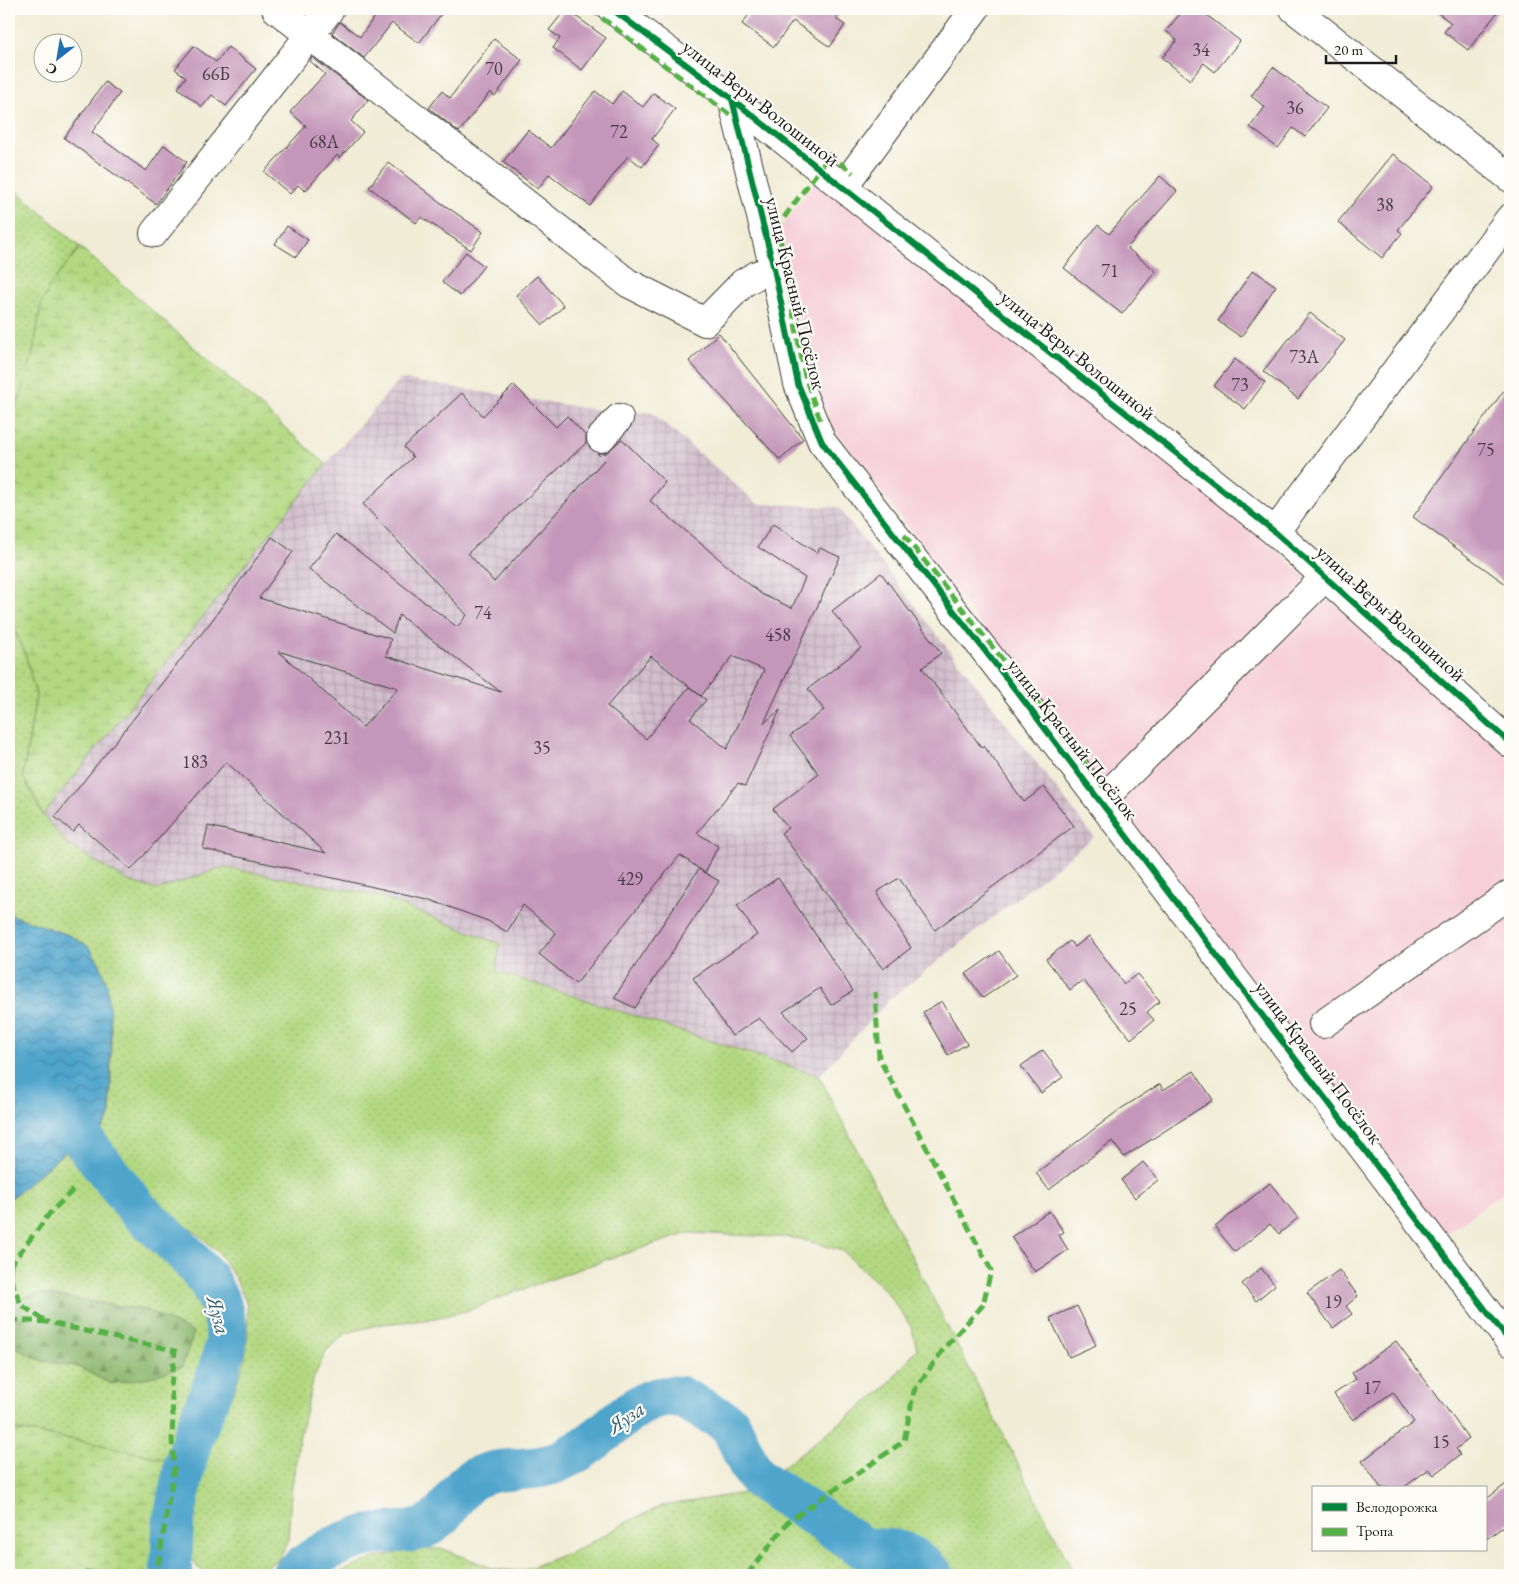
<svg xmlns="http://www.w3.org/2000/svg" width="1519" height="1584" font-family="'EB Garamond',serif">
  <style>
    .built { fill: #f6cfd9 }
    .industrial { fill: url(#industrial-grid) }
    .grass { fill: url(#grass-dots); stroke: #687a4e }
    .forest { fill: url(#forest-firs); stroke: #556a46 }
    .wetland { fill: url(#wetland-marsh); stroke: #687a4e }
    .water { fill: url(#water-waves); stroke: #366074 }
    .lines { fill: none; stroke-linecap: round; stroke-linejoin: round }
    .river { stroke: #50a4cc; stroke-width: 42 }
    .building { fill: #c497ba; fill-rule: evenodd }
    .minor-casing { stroke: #3c3b38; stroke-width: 30 }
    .minor { stroke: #fff; stroke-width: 28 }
    .quiet { stroke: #55b145; stroke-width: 5; stroke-dasharray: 10 5; stroke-linecap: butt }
    .cycleway-casing { stroke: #fdfcf7; stroke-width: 9 }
    .cycleway { stroke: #00873e; stroke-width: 6 }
    .labels { text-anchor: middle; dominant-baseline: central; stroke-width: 4.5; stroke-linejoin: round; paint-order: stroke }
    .number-label { font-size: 18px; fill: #463b44 }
    .street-label { font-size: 20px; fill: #1c1c1c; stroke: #fdfcf7 }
    .water-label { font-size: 21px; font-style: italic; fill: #366074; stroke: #fdfcf7 }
  </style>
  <defs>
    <pattern id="industrial-grid" width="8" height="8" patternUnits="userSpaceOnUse" patternTransform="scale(1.25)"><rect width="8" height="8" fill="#d1bdcb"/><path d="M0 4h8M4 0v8" fill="none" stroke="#b3a2ae"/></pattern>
    <pattern id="grass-dots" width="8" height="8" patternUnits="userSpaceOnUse" patternTransform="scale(1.25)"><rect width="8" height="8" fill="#b3d881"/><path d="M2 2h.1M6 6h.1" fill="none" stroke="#99b96f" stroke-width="1.8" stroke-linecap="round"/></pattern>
    <pattern id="forest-firs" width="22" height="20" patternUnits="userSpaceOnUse" patternTransform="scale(1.25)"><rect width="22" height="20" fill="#8eb86f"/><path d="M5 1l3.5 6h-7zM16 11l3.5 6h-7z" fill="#73955a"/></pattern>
    <pattern id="wetland-marsh" width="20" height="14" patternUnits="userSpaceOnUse" patternTransform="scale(1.25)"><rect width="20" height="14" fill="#b3d881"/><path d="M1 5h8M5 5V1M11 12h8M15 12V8" fill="none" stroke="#99b96f"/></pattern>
    <pattern id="water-waves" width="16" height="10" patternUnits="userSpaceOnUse" patternTransform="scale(1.25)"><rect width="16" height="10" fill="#50a4cc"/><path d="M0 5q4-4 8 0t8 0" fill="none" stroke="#4285a5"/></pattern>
  </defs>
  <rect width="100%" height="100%" fill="#fdfcf7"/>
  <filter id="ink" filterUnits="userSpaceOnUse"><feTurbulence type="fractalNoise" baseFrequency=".02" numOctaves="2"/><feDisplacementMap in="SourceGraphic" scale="10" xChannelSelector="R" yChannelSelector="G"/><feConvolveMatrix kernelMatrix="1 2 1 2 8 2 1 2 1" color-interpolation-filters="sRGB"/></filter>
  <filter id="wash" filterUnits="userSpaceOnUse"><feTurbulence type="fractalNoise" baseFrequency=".0096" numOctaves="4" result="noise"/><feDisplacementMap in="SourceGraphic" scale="20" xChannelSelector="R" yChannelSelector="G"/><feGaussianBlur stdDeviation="1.12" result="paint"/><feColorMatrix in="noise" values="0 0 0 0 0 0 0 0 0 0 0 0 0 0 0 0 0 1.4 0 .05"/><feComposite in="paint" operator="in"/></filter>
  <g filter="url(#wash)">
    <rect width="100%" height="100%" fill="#f1ecd6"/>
    <!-- built -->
    <path class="built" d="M817,180L1203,487L1510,757V1187L1438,1240L834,428L815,390L781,227Z"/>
    <!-- industrial -->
    <path class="industrial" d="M400,379L610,412H651L758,504L838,507L1094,837L889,1000L819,1076L496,970L223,867L157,890L128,881L68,845L43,815L326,464Z"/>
    <!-- grass -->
    <g class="grass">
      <path d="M9,184L80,247L52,283L24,388L12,414L9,418Z"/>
      <path d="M9,617L25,653L36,696L23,776L43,815L68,845L128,881L157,890L223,867L376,895L500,944L496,971L819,1076L1075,1575H333L374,1558L416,1549H444L494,1569L521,1571L581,1548L629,1521L662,1506L750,1492L885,1388L917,1349L912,1328L886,1291L843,1251L797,1238L689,1233L602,1261L510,1294L470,1310L426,1320L381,1324L346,1333L327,1350L314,1377L300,1434L291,1493L288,1539L280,1558L264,1568L244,1573L213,1575L198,1568L191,1557V1518L201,1460L233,1393L244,1363L248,1335L247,1304L235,1278L219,1253L198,1234L170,1216L150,1197L100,1132L110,1117L111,1091V1030L107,984L100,964L89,947L71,936L9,914Z"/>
      <path d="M65,1152L185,1278L206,1309L209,1334L170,1461C117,1447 63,1437 9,1429V1200Z"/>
    </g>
    <!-- forest -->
    <path class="forest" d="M42,1294L146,1310L194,1333L182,1367L154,1376L111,1384L76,1366L42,1361L9,1344V1300Z"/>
    <!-- wetland -->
    <g class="wetland">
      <path d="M80,247L326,464L43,815L23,776L36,695L25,653L9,617V418L12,414L24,388L33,353L41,304L52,283Z"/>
      <path d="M9,1429C63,1437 117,1447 170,1461L153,1575H9Z"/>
    </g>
    <!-- water -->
    <path class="water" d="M9,914L71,936L89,947L100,964L107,984L111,1030L110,1117L100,1132L65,1152L9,1200Z"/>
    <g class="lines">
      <!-- river -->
      <g class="river">
        <path d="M9,1066L46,1101L84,1141L139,1211L182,1250L207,1278L220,1303L226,1326V1345L217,1376L193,1437L186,1460L173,1524L171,1568L173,1575"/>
        <path d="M292,1575C321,1551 346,1538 383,1533C397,1531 412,1533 424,1528C448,1518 455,1488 475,1478C497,1467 522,1471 545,1466C555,1464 565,1459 573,1454C611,1435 633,1392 680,1397L725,1421L731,1426L750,1467L759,1479L863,1548C872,1550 881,1549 890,1550C907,1551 922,1563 933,1575"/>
      </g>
    </g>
    <g id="blocks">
      <!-- building -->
      <g class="building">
        <path d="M373,9H445L419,43L392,23L364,58L332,33L340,22L360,37L378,12Z"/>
        <path d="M566,9L606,38L582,70L553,48L560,38L549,30Z"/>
        <path d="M753,9H844L836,19L845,25L830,47L793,21L774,47L742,24Z"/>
        <path d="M1184,9H1199L1240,41L1215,72L1204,63L1190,80L1162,58L1177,40L1166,31Z"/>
        <path d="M1433,9H1500L1468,50L1444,32L1451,23Z"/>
        <path d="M494,39L522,60L495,96L490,92L459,132L429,108L442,91L450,98Z"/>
        <path d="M194,46L216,62L228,47L256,69L226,106L212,95L202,107L178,88L186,77L175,69Z"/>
        <path d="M312,57L368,100L351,121L363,132L340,158L337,155L305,191L298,185L290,194L264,172L306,126L290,112L325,74L310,61Z"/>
        <path d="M1273,67L1327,108L1305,137L1293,128L1278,148L1250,127L1265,107L1251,96Z"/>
        <path d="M105,82L120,93L92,132L146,171L164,145L187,162L156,204L64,138Z"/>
        <path d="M595,91L612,104L622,91L643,107L654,93L675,109L652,139L659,145L642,167L628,156L590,206L549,174L538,189L503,162L528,130L551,148Z"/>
        <path d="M1393,154L1433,186L1398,230L1402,233L1382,258L1338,222Z"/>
        <path d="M388,162L437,200L483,232L471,250L421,217L416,223L369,187Z"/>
        <path d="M1160,176L1177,191L1127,248L1156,271L1122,314L1064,268L1098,225L1109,234Z"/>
        <path d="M287,226L308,240L296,257L275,244Z"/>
        <path d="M466,252L484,266L460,296L442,282Z"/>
        <path d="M1253,270L1276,286L1241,337L1218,321Z"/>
        <path d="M537,276L564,306L543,325L516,295Z"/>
        <path d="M1310,313L1345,340L1298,399L1263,371Z"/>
        <path d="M719,333L803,439L780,460L689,361Z"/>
        <path d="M1235,359L1265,382L1245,409L1214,386Z"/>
        <path d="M1510,382V587L1413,517Z"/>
        <path d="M514,385L556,427L567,416L586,436V443L468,553L494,582L604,460L597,453H606L622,439L665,482L650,501L761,594L792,608L805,578L758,547L773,524L817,553L820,548L840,557L764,723L780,710L745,786L738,783L697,833L718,846L705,873L719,881L635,1008L614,998L699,869L705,873L680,855L576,984L539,954L556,933L523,905L507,932L488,921L427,899L203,849L208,826L326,853L226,762L131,870L79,825L73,832L55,817L210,623L272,537L293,552L259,598L391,639L386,656L501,692L399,615L393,633L309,569L336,534L457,627L467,615L363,504L413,457L404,447L462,393L483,416ZM278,651L398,688L363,727ZM651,656L701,696L733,656L764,670L727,749L690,719L706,700L689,687L646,739L607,706Z"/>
        <path d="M881,573L941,653L922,668L982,748L984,746L1024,802L1044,787L1074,826L935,930L899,878L877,892L911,948L883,969L781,833L788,828L773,809L819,774L790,736L824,710L808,689L861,648L832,611Z"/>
        <path d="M778,878L853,991L831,1005L820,988L783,1012L808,1038L792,1052L759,1018L732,1036L693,978L757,935L737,905Z"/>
        <path d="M1089,936L1124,984L1137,974L1160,1001L1147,1012L1154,1020L1131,1039L1083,980L1070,990L1046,959L1070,941L1075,947Z"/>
        <path d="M999,951L1016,975L983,998L966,974Z"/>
        <path d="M942,1001L967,1044L948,1055L923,1012Z"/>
        <path d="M1043,1050L1063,1077L1041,1093L1021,1066Z"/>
        <path d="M1194,1071L1213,1100L1124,1157L1112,1141L1049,1190L1036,1173L1119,1110L1160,1084L1163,1090Z"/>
        <path d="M1143,1162L1158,1180L1135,1198L1121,1180Z"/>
        <path d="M1270,1183L1298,1218L1279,1234L1270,1224L1235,1252L1215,1227Z"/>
        <path d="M1049,1211L1064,1232L1059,1235L1068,1250L1035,1272L1011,1237Z"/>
        <path d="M1261,1268L1275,1285L1256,1301L1242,1284Z"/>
        <path d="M1339,1270L1358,1296L1346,1306L1352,1314L1333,1328L1307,1293Z"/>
        <path d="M1077,1306L1096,1345L1069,1357L1050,1318Z"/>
        <path d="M1396,1341L1469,1439L1456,1449L1460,1455L1434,1475L1429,1469L1403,1488H1381L1362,1461L1414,1422L1393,1392L1353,1420L1334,1394L1356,1379L1352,1373Z"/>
        <path d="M1510,1481V1522L1485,1540V1500Z"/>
      </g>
    </g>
  </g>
  <g filter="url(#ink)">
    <use href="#blocks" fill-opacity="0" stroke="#3c3b38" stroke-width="1"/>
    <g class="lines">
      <defs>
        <g id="minor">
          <path d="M276,9L628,283L705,322L743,283L757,275L774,269"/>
          <path d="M612,9L732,99L1275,532L1510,743"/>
          <path d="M1294,9L1510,178"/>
          <path d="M732,99L774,269L798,384L822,442L1024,701L1510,1342"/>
          <path d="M843,187L975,9"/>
          <path d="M154,233L330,9"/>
          <path d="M601,438L619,418"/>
          <path d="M1275,532L1510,218"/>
          <path d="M1101,801L1326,576"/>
          <path d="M1323,1024L1510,894"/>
        </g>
      </defs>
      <!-- minor casing -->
      <use href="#minor" class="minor-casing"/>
      <!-- minor -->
      <use href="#minor" class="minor"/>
      <!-- quiet -->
      <g class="quiet">
        <path d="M590,9L738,121"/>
        <path d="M820,420L805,377L777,227L830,155L853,173"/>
        <path d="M904,535L1109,794"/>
        <path d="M11,1264L10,1277L21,1305L47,1322"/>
        <path d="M9,1267L50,1213L75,1188"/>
        <path d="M9,1320L47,1322L129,1341L160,1347L175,1351L171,1386L173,1416L172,1438L174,1469L157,1571L144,1575"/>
        <path d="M85,1572L113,1575"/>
        <path d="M680,1575H682"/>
        <path d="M747,1575L788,1522L904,1441L914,1391L945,1347L983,1305L991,1270L879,1058L875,992"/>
      </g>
      <defs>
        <g id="cycleway">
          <path d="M612,9L732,99L1275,532L1510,743"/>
          <path d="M732,99L774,269L798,384L822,442L1024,701L1510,1342"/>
        </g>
      </defs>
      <!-- cycleway casing -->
      <use href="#cycleway" class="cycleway-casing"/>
      <!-- cycleway -->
      <use href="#cycleway" class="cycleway"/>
    </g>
  </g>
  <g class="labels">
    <!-- number labels -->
    <g class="number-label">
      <text x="1201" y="49">34</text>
      <text x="494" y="68">70</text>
      <text x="216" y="73">66Б</text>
      <text x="1295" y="107">36</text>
      <text x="619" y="131">72</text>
      <text x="324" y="141">68А</text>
      <text x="1385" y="204">38</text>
      <text x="1110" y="270">71</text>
      <text x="1304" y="356">73А</text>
      <text x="1240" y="384">73</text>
      <text x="1486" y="449">75</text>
      <text x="483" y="612">74</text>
      <text x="778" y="634">458</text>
      <text x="337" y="737">231</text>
      <text x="542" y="747">35</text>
      <text x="195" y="761">183</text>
      <text x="630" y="878">429</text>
      <text x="1128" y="1008">25</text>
      <text x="1333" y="1301">19</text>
      <text x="1372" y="1387">17</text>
      <text x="1441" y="1441">15</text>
    </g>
    <!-- street labels -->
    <g class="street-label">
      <text transform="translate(761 103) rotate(38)">улица Веры Волошиной</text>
      <text transform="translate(796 293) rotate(76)">улица Красный Посёлок</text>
      <text transform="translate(1078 355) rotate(39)">улица Веры Волошиной</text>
      <text transform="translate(1391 613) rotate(42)">улица Веры Волошиной</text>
      <text transform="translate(1073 739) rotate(52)">улица Красный Посёлок</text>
      <text transform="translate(1319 1062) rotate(53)">улица Красный Посёлок</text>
    </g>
    <!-- water labels -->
    <g class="water-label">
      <text transform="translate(219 1315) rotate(75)">Яуза</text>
      <text transform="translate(626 1417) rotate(-34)">Яуза</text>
    </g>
  </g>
  <!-- margin -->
  <rect width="1519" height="1584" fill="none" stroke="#fdfcf7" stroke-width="30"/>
  <!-- legend -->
  <rect x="1312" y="1486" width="175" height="65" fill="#fdfcf7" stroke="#a3a29f"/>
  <rect x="1322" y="1503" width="25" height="8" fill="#00873e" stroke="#a3a29f"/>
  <text x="1356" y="1512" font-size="15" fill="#1c1c1c">Велодорожка</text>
  <rect x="1322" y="1528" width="25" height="8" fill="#55b145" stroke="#a3a29f"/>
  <text x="1356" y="1536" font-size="15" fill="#1c1c1c">Тропа</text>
  <!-- north arrow -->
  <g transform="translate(58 58) rotate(211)"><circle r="24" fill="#fdfcf7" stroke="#a3a29f"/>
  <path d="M0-4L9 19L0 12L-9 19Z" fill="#1f6fb2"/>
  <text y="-8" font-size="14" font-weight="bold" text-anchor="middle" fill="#1c1c1c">С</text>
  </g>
  <!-- scale -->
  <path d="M1326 55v8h70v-8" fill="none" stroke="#1c1c1c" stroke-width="2.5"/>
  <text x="1334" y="55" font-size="15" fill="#1c1c1c" stroke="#fdfcf7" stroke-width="4" paint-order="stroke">20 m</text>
</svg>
